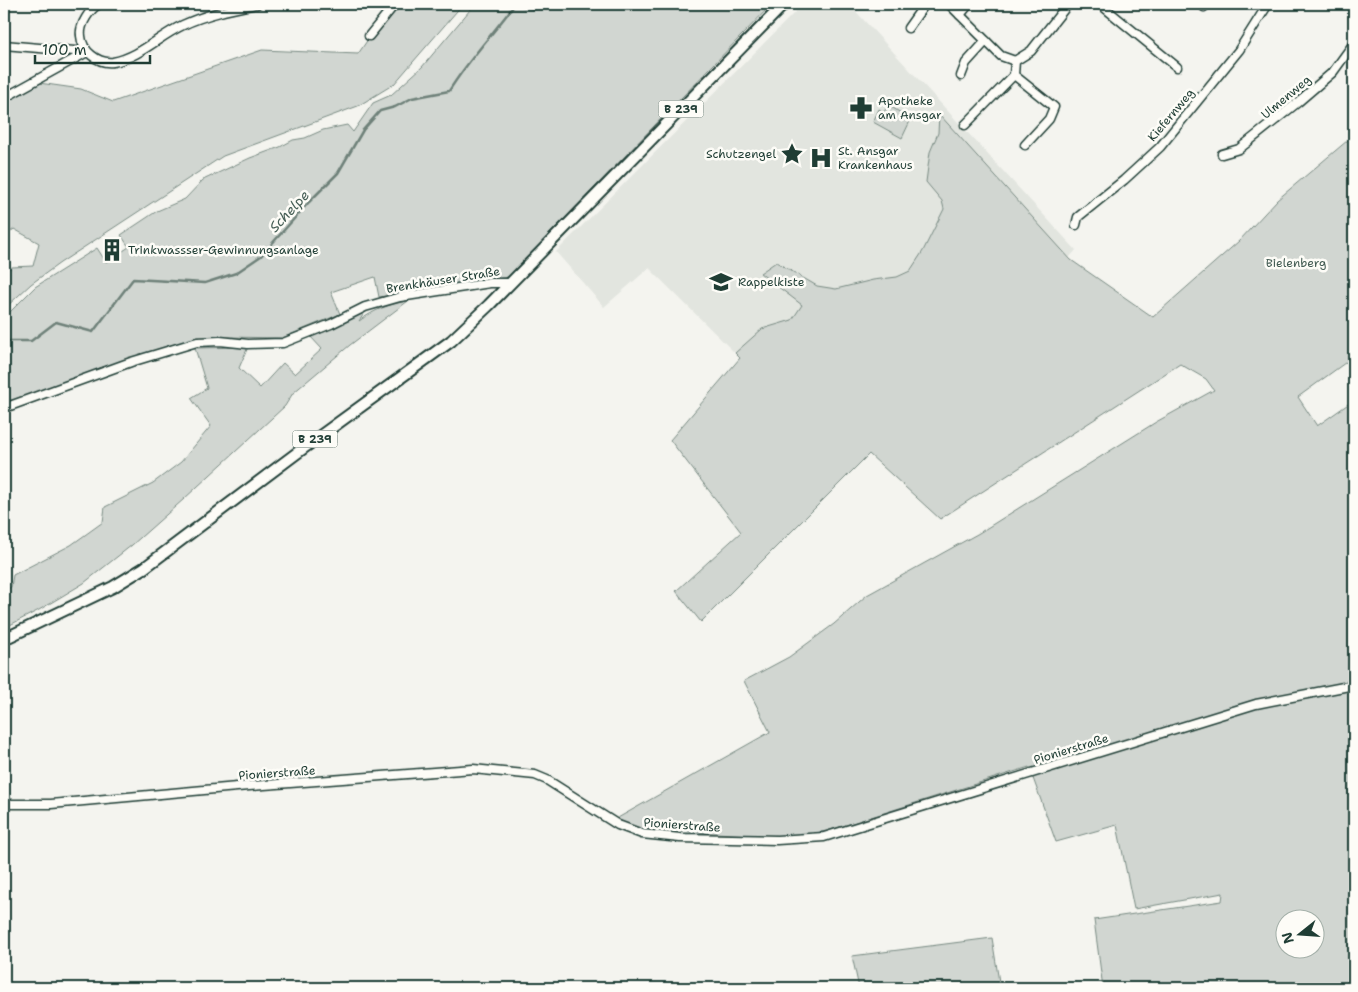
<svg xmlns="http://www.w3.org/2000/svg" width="1358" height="992" font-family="'Shantell Sans',sans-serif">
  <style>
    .built { fill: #e2e5df }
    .green { fill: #d1d6d1; stroke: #788a82; fill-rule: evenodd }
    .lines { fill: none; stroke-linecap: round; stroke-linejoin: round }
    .stream { stroke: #6e8179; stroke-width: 2.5 }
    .minor-casing { stroke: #1f3d34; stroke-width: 11 }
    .major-casing { stroke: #1f3d34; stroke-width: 14 }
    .minor { stroke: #fdfcf7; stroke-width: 8 }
    .major { stroke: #fdfcf7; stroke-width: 10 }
    .labels { text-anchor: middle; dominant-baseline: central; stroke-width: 5; stroke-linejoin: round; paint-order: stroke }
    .shield { fill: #fdfcf7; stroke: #62766e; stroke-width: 1 }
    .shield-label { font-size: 11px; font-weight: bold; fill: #1f3d34 }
    .street-label { font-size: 12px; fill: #1f3d34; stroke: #fdfcf7 }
    .poi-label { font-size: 12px; fill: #1f3d34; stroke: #fdfcf7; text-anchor: start }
    .park-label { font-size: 12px; fill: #435c53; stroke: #fdfcf7 }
    .water-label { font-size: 14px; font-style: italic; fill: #475f56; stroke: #fdfcf7 }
  </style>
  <rect width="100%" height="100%" fill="#f4f4ef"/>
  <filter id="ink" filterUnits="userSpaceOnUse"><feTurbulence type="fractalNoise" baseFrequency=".02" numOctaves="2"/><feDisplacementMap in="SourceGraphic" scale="10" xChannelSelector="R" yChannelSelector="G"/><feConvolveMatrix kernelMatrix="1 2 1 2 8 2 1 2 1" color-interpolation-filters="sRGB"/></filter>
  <g filter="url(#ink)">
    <!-- built -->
    <path class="built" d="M803,4H849L1076,250L1027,306L740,358L649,268L604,307L556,252Z"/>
    <!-- green -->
    <g class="green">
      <path d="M392,4H463L394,84L358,106L223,156L60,263L31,284L4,309V272L12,267L33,266L39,243L14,229L4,237V101L39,83L81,89L113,102L262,50L358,54Z"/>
      <path d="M475,4H539L545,8L548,4H772L508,277L379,297L375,277L331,292L340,314L282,338L228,337L197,340L18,400H4V318L35,287L97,248L106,262L129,247L121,235L157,211L185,199L203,180L250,158L280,147L293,140L305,138L323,130L347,125L353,132L373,103L391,95L422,67Z"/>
      <path d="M888,105L911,119L902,138L873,122L879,109L884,112Z"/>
      <path d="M939,114L1071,260L1153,317L1239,241L1277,200L1354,135V377L1349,360L1298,397L1317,426L1354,400V988H1103L1094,920L1222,901L1223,893L1134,909L1117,825L1056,842L1029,767L827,831L791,837L638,829L616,819L770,732L744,681L789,657L834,624L867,595L979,533L1156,422L1214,390L1206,379L1180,364L940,519L869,454L701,622L676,591L741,532L670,440L740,358L735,353L762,329L792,320L802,305L760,273L776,262L817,286L836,289L873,280L897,277L910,271L923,251L944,209L942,201L926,182L930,152L938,133ZM1286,920H1316V950H1286Z"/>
      <path d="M408,301L350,345L293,393L285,406L184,499L132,545L84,583L39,610L4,628V591L11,587L13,575L71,545L103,522L105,507L153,483L181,462L211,426L191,398L207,388L195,348L248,347L239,368L260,388L283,363L295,374L322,349L310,336L366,311L359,321C374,310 389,304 408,301Z"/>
      <path d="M992,938L1000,988H859L852,956Z"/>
    </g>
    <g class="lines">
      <!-- stream -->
      <path class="stream" d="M4,341H31L56,322L93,332L133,279L205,283L236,273L261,256L309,202L338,173L363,130L380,111L395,107L412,98L449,91C468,60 493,34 515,4L534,9L545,4"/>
      <defs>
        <g id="minor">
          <path d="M99,4C90,9 79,25 81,36C82,51 98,64 113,62C140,57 159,36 183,25C206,14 232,9 257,4"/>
          <path d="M949,4L1001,56L1015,61"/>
          <path d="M1100,4L1177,67"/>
          <path d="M1204,7L1206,4"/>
          <path d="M960,15L969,4"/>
          <path d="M908,28L925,4"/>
          <path d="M369,36L395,4"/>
          <path d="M4,45L86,52"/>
          <path d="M961,76L966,63L986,41"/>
          <path d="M4,98L87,52"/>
          <path d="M965,125L1014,75"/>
          <path d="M1025,145L1049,119L1054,107L1014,75L1015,61L1031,51L1068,4"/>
          <path d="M1222,154L1239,149L1298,102L1333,72L1354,43"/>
          <path d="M1076,225L1078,217L1124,180L1160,147L1239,50L1268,4"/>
          <path d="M7,407L131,362L197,342L220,341L248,344L283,343L331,324L365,307L400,297L490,283H511"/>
          <path d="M4,804H51L237,787L473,769L535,775L547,780L618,825L642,834L680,838L777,840L824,837L1256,704L1354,685"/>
        </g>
        <path id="major" d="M4,639L113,587L144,568L305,447L451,341L489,305L784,4"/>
      </defs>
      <!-- minor casing -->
      <use href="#minor" class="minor-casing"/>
      <!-- major casing -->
      <use href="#major" class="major-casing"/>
      <!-- minor -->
      <use href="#minor" class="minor"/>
      <!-- major -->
      <use href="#major" class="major"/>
    </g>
  </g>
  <!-- icons -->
  <defs>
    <symbol id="pharmacy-bare" viewBox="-9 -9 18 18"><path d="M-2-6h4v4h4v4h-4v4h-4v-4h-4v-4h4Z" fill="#1f3d34" stroke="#fdfcf7" stroke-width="2.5" paint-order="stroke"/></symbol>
    <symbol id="sight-bare" viewBox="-9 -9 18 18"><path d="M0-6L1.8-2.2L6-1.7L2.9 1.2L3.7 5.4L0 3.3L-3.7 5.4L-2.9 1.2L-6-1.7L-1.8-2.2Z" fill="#1f3d34" stroke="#fdfcf7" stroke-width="2.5" paint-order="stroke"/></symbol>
    <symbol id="hospital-bare" viewBox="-9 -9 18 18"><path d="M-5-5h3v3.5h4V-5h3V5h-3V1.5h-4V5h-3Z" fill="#1f3d34" stroke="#fdfcf7" stroke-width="2.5" paint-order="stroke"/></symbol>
    <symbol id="building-bare" viewBox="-9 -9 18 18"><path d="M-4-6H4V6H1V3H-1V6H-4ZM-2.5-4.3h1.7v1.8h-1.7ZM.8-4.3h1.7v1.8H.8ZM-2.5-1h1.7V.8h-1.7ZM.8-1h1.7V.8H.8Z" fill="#1f3d34" stroke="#fdfcf7" stroke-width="2.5" paint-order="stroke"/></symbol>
    <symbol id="school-bare" viewBox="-9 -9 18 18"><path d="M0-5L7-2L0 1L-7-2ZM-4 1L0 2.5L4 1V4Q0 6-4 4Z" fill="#1f3d34" stroke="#fdfcf7" stroke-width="2.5" paint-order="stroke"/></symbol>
  </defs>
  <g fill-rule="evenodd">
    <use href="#pharmacy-bare" x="845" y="92" width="32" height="32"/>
    <use href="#sight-bare" x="776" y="138" width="32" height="32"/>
    <use href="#hospital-bare" x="805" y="142" width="32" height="32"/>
    <use href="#building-bare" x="96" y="234" width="32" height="32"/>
    <use href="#school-bare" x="705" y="266" width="32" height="32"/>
  </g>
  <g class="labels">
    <!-- shield labels -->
    <g class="shield">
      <rect x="658.5" y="100.5" width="45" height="17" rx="4"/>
      <rect x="292.5" y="430.5" width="45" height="17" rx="4"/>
    </g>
    <g class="shield-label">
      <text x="681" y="109">B 239</text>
      <text x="315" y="439">B 239</text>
    </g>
    <!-- street labels -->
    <g class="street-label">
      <text transform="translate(1286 97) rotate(-40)">Ulmenweg</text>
      <text transform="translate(1171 115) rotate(-50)">Kiefernweg</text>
      <text transform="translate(443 280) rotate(-9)">Brenkhäuser Straße</text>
      <text transform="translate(1071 749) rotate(-17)">Pionierstraße</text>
      <text transform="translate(277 773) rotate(-4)">Pionierstraße</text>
      <text transform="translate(682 825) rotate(4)">Pionierstraße</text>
    </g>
    <!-- poi labels -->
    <g class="poi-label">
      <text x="878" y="101">Apotheke<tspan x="878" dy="14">am Ansgar</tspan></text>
      <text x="838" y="151">St. Ansgar<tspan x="838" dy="14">Krankenhaus</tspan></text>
      <text x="776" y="154" text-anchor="end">Schutzengel</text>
      <text x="128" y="250">Trinkwassser-Gewinnungsanlage</text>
      <text x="738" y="282">Rappelkiste</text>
    </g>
    <!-- park labels -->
    <g class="park-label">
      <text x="1296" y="263">Bielenberg</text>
    </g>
    <!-- water labels -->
    <g class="water-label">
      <text transform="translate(289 211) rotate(-47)">Schelpe</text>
    </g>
  </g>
  <!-- margin -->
  <rect width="1358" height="992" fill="none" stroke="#fdfcf7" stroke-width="20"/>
  <rect x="10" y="10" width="1338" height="972" fill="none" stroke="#1f3d34" stroke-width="2" filter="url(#ink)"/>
  <!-- north arrow -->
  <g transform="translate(1300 934) rotate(253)"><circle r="24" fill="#fdfcf7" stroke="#a4b0a9"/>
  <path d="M0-4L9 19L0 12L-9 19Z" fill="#1f3d34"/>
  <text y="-8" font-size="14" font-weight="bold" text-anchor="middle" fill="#1f3d34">N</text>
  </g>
  <!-- scale -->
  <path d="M35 55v8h115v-8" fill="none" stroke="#1f3d34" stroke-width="2.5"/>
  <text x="42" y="55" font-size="15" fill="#1f3d34" stroke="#fdfcf7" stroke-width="4" paint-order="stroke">100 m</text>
</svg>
